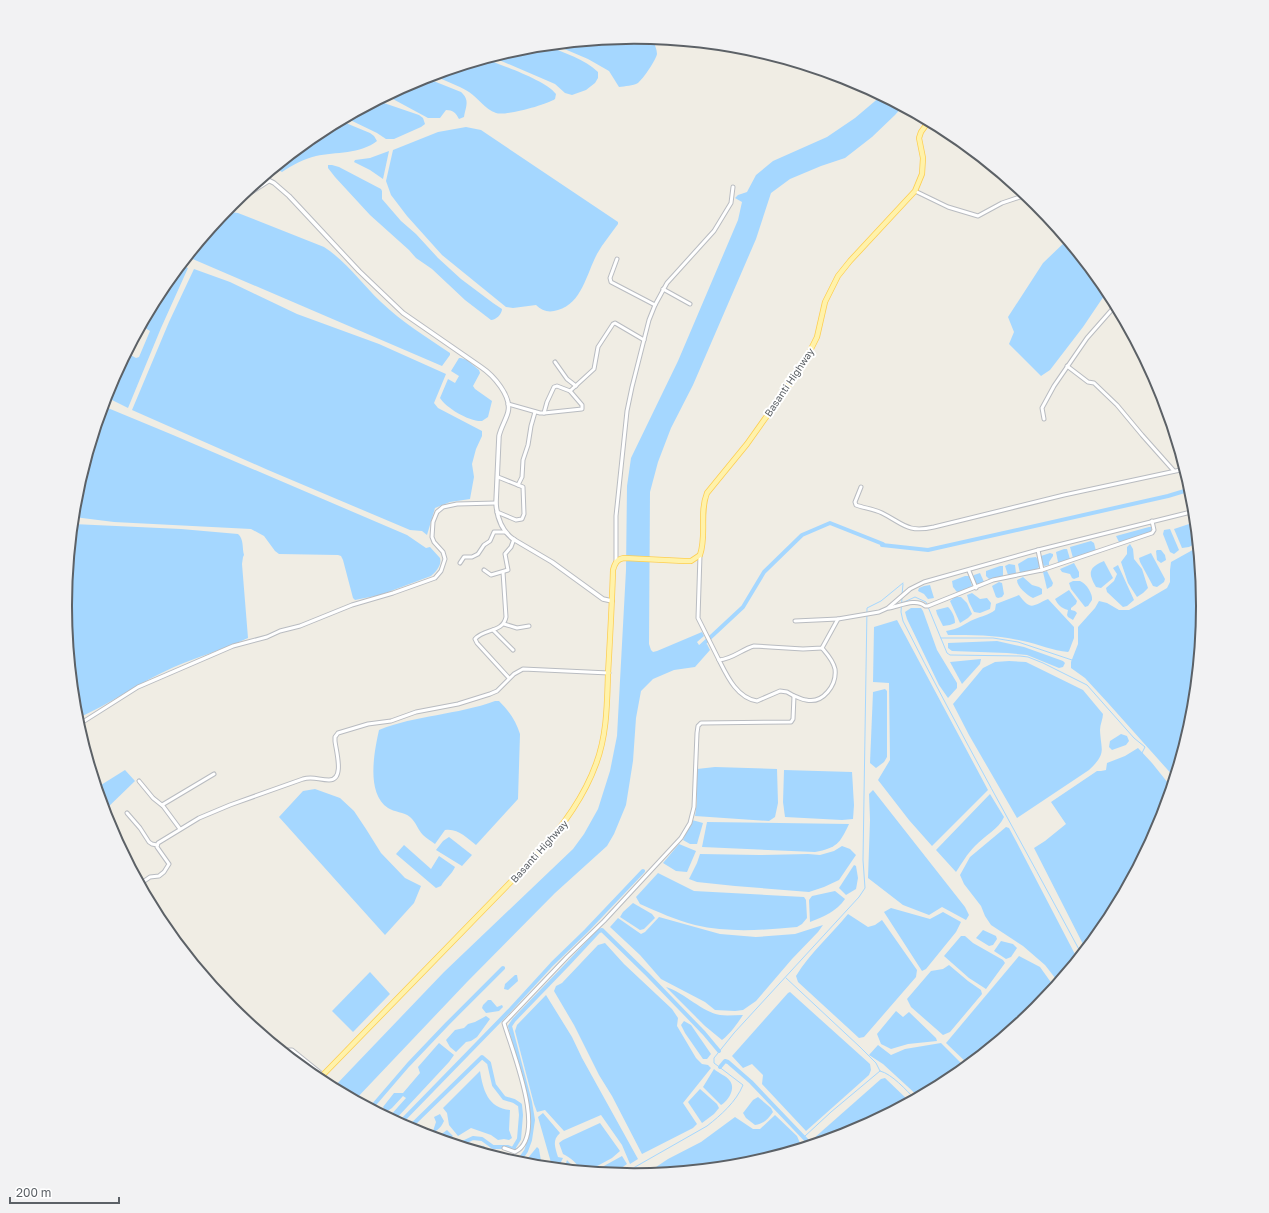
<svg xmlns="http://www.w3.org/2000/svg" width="1269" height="1213" font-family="'Golos Text',sans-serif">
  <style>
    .water { fill: #a5d7ff }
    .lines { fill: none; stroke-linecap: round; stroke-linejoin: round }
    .stream { stroke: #a5d7ff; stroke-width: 1 }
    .canal { stroke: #a5d7ff; stroke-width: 4 }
    .minor-casing { stroke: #b9bcc1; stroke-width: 5 }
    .tertiary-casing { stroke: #b9bcc1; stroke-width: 5.5 }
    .primary-casing { stroke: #fdce51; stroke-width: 6 }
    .minor { stroke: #fff; stroke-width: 3 }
    .tertiary { stroke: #fff; stroke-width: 3.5 }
    .primary { stroke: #fff2aa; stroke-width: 4.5 }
    .labels { text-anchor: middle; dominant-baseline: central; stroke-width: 4; stroke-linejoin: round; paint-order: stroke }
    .street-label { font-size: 10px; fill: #5c6166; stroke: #fff }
    .rim { fill: none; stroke: #5c6166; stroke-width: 2 }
  </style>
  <rect width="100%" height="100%" fill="#f0ede4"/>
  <!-- water -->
  <g class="water">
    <path d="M635,37L653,39C654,44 657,49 657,54C656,60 643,79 638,83C633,86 625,86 619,87L609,71L588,59L555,45Z"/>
    <path d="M548,46C564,53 585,59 598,72V78L595,83L586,90L572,95L565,93L555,84L492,57L524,48Z"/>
    <path d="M486,59C503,66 545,80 556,94L555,99C546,105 506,116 496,113C485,109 478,98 469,92C458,85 445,81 433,75Z"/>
    <path d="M426,78L461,92C470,100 466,106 464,117L459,119C456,113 453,110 446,110L440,118H428L391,98L390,94L417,80Z"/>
    <path d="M881,96L902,107L895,115L872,137L845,158L821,166L790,179L771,193L756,239L693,385L671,428L658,462L650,492L649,644L651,650L653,652L657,651L702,632L704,636L697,642L699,645L707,644L710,650L695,667L674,670L653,679L641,691L636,718L633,761L626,805L614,834L607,846L555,893L467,982L355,1100L333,1088L444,972L573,849L584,834L598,809L610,771L617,736L626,570L627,486L631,458L678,361L738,220L742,202L735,198L738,195L747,192L756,175L773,161L827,137L855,118Z"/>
    <path d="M378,101L419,115L423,118L425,124L421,127L394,139H386L377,133L346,118Z"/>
    <path d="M341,121L370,133L374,136L377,141C361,154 335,152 316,156C304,159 292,165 282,172L277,169V167L318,133Z"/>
    <path d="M466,127L481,130L618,222V224C611,234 603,243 597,254C586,275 582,303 558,310C549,313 542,311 536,305L513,308L506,307L442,255L407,216L391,195L386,181L393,150L438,132Z"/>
    <path d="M389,151L383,179L370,170L354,162L355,160L370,158Z"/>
    <path d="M328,165H332L339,167L381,189L382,191V199L401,221L416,234L438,258L461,279L493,303L502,309C502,314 496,320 491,320L465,300L432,269L416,258L409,250L370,215L335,177L328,168Z"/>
    <path d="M230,212L238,213L324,247C346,261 362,284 381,302C402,322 426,337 450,353V355L442,366L188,257L224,213Z"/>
    <path d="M1067,240L1108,290L1083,327L1050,370L1041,376L1009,344L1014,332L1008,317L1043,263Z"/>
    <path d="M181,265L188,268L161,328L128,408L106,397L108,388L127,353L136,358L139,357L150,331L142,326L161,290Z"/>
    <path d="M194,269L230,282L297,314L379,344L446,374L434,403L438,408L482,431V436L476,449L472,464L474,477L470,499L450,502L435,508L427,535L422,531L410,530L268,470L132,410L169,322Z"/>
    <path d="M459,358H461L467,360L479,370L480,373L473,386L475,389L492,401L488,417L482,421C470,422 446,408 440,398L448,379L455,383L459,376L451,371Z"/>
    <path d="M103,406L173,435L407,535L426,548L430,547L440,558C442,565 436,572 431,576L380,595L355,600L353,598L343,560L341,556L338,555L279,554L275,551L264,536L251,529L114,522L74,517L76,495Z"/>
    <path d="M73,524L181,529L238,534C244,539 242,548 244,555L243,557L242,564L248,638C224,649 198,657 174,667C140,682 110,704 76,719L65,606Z"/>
    <path d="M1189,524L1196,530L1198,542L1189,547L1182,548L1174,529Z"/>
    <path d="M1149,527H1151V532L1119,542L1116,536Z"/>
    <path d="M1170,529L1179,550L1174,554L1170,552L1163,534L1164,530Z"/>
    <path d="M1091,541L1094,543L1096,551L1081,556L1073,558L1070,547Z"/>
    <path d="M1130,544L1133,549L1134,559L1142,569L1148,588L1143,593L1137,597L1128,583L1121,562L1127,554V547Z"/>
    <path d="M1198,547L1204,607L1193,718L1175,778L1108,703L1085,678L1071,668V662L1078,644V627L1095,608L1099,601L1107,603L1119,610H1129L1138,605L1167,588L1170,582V570L1171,562Z"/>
    <path d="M1064,549H1067L1070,559L1064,563L1058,562L1056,552Z"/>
    <path d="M1157,550H1161L1165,555L1166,560L1161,563L1157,560L1156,551Z"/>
    <path d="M1050,553L1053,554V556L1049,562V565L1044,566L1042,563L1041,556Z"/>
    <path d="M1151,553L1165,579L1164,582L1157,587L1153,586L1140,562L1139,558Z"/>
    <path d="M1036,557L1040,563L1039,567L1037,569L1020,573L1018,564L1028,558Z"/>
    <path d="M1104,561L1113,578L1101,588L1096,587C1088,573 1088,568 1104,561Z"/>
    <path d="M1074,563L1079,572V577L1074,579L1072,578L1070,574L1062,572L1060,569Z"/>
    <path d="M1009,564L1015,565L1016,573L1014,575H1008L1005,566Z"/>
    <path d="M1118,565L1134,600L1127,606L1123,607L1107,592L1106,588L1114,581L1117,574L1113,568Z"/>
    <path d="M1000,566H1003V577L989,579L986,576V571Z"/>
    <path d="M1047,571L1053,583L1052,586L1047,589L1043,572Z"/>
    <path d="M980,573L984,582L981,584L976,585L973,577L974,575Z"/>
    <path d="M965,576H969L972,586L964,590L957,592L953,587L952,581Z"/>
    <path d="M1023,577L1032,585L1039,587L1042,589V594L1033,598C1027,595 1017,587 1017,580Z"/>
    <path d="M1073,581C1073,581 1079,581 1080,581C1086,583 1093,594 1092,600L1088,606L1085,607L1071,589L1069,583Z"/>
    <path d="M999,582L1002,583L1004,594L1002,597L998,598L996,597L992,586Z"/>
    <path d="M930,585L934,598L928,599L924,594L918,591L919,588L924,586Z"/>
    <path d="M1069,590L1077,601L1076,604L1071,608V610L1075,611L1077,613L1073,620L1068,617L1067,615L1068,610C1061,608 1058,605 1055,599Z"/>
    <path d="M972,593L980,599L987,598L991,603L990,609L980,613L974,612L969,602L967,595Z"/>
    <path d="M1019,595C1031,611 1032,606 1048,599L1074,627V638L1069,651L1068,652C1053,651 1038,644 1023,641C998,635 974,635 948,635L946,631C960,629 963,624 975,619C982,616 989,615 995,610L996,604Z"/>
    <path d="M955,597H961L967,603L972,614L968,618L960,623L950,601Z"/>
    <path d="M948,607C952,611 955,617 955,623L950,625L943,626L937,614L936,610Z"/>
    <path d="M911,608H921L923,611L937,650L957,683V688L948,698L939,685L907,619L905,612Z"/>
    <path d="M897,620L988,790L932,846L909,820L878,780L890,760L889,683L873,682L874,627Z"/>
    <path d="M997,641L1024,647L1063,661L1065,663L1063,667L1059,668L1027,655L1007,653L952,651L948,648V643Z"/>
    <path d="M981,659L980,664L962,684L950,662Z"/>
    <path d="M1009,661L1026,662L1083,690L1103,714C1103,719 1100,724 1100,730C1101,751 1107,753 1089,770L1017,818L969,735L953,704L983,668L995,662Z"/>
    <path d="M885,689L887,691V757L884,762L876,768L870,763L873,692Z"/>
    <path d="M495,701H499C509,711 516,721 520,734L518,799L476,845C467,838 458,828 445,830L435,844C431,841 426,838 423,835C418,830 416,822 410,817C404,812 394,812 388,808C366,793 374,753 379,730C416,715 457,715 495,701Z"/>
    <path d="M1121,734L1127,736L1129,741L1126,745L1112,750L1109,747L1110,741Z"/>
    <path d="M1138,748L1152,763L1172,788L1161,825L1108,923L1086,950L1034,848L1045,841L1066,824L1051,802L1097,771H1101L1106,770L1107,763L1125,756Z"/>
    <path d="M715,767L777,769L778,803L775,817L769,821L695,816L697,802V769Z"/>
    <path d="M125,770L135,781L104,811L98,789L101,785Z"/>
    <path d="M784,770L852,772L854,805L853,819L842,820L785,817L783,802Z"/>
    <path d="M315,789L340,798L354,811L366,829L381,853L405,878L421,886L414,903L385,935L279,817L303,791Z"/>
    <path d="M873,790L965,907L969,915L966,920L942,907L929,915L903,905L868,878L870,820L869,794Z"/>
    <path d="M990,794L1004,817C999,829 984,836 975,846C967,854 962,863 956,872L936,850Z"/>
    <path d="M692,820L703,823L697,844H690L683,840Z"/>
    <path d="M707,822L849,824C840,843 837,848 815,852L702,847Z"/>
    <path d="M1006,827L1009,828L1016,841L1078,960L1059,983L1045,965L1023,946L991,925L985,916L981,906L964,884L960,875L970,857Z"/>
    <path d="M449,837L472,855L462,866L436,850L443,841Z"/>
    <path d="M679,844L696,851L687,872L676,871L663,863Z"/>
    <path d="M404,845L431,869L439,856L455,867C452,874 445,879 441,886L436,888L396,854Z"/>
    <path d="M842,846L850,849L856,855L839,880L824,887L809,892L735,886L697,882L689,879L697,863L700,854L759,855L808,854L820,855L834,851Z"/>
    <path d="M854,865L856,866L858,878L856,889L846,895L839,888Z"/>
    <path d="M658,873L694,891L804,897L806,900L807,918L802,924L797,927C763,930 729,933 695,925C676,920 658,912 640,904L636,897Z"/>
    <path d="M835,891L845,899C837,911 823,917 810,922L809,900L812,896Z"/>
    <path d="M633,903L652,914L655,918L644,929L640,930L620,917L623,912Z"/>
    <path d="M891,908L930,919L943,912L961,922L956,932L926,969L922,971L884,912Z"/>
    <path d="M848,914L868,927L875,925L882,920L917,970L916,977L864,1037L859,1038L798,982L796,976C810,953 831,935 848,914Z"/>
    <path d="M659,917L720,934L756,937L795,934L823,925L818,932L792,959L756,1001L743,1010L735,1011L715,1010L705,1002L661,979L640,955L610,927L618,918L641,934L645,932Z"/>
    <path d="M983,930L996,936L997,939L993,945L989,946L976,938Z"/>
    <path d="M961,936H965L973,943L1003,960L1005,963L986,989L969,978L944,956Z"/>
    <path d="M1001,941L1013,944L1017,948L1011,957L1006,959L994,951Z"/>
    <path d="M605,943L624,964L672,1009L678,1018L677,1026L696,1058L702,1064L708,1065L711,1068L683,1103L697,1124L693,1128L642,1154L612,1096L599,1075L574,1025L554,991L556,986L562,983L598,945Z"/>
    <path d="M1019,956L1040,967L1055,988L1037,1009L969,1065L946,1043Z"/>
    <path d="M949,965L968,981L981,990L982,994L950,1032L943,1035L911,1007L907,999L931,971L943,969Z"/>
    <path d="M370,972L390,994L353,1032L332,1011Z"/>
    <path d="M515,975H517L518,981L508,990L504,989L505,984Z"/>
    <path d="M666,987C685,993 702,1012 720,1015C727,1016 735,1015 743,1015C737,1024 731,1033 722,1040L705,1026Z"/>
    <path d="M790,992L870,1064L871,1070L869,1075L806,1131L762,1084L763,1075L752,1064L743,1068L732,1056L788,993Z"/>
    <path d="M546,995L572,1037L582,1058L638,1159L630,1164L622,1145L601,1115L564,1131L545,1110L537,1112L534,1104L515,1031L517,1025Z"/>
    <path d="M488,1000H491L497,1007L502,1005L503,1007L499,1011L486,1013L482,1008L483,1005Z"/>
    <path d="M896,1011L903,1017L909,1012L936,1038L937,1041L908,1044L891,1049L881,1044L877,1034Z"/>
    <path d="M486,1016L490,1019L477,1037L471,1041L466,1042L456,1052L450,1047L446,1040L455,1030L464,1028L468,1024L475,1022Z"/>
    <path d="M684,1021L691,1025L711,1054L707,1059H703L685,1033L681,1025Z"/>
    <path d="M439,1043L454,1055L449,1062L394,1121L387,1117H389L406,1098L403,1096L392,1108L386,1112L383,1107L394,1093H403L420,1073L418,1067Z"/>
    <path d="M941,1043L966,1068L951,1080L919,1097L883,1064L869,1055L878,1045L891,1055L905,1049Z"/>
    <path d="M714,1069C718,1073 727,1076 730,1081C736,1089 728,1101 721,1105L703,1087Z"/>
    <path d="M480,1071C483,1090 488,1108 510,1110L509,1130L512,1138L509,1140L504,1139L498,1140L491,1135L471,1128L458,1136L449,1125L447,1113L443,1108Z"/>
    <path d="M885,1078L910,1102L852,1133L816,1144L813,1139L881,1079Z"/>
    <path d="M700,1089L717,1104L719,1108L714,1114L702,1123L688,1102Z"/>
    <path d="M758,1097L771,1108L773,1112C768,1119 764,1124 755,1125L746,1118L743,1113L753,1100Z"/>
    <path d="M543,1113L560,1133C552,1140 555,1147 558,1157L563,1158L559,1166H552L538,1117Z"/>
    <path d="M440,1114L444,1121C440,1130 433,1135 423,1133L425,1130L433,1131L436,1122L434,1117Z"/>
    <path d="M775,1115L797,1136L800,1143L804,1142L807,1146L745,1165L656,1174L653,1169L668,1159L701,1142L735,1117L753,1129H760Z"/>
    <path d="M600,1123L620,1151L612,1158L588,1171H581C577,1163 571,1158 563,1154L559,1143L563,1140Z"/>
    <path d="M447,1130L453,1136C445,1144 441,1140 431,1137L439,1136Z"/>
    <path d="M475,1145L484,1146L489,1152L494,1154L501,1153L506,1154L515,1163L468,1148Z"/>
    <path d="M537,1147L539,1149L542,1167L530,1166L528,1158Z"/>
    <path d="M622,1156L627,1164C614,1174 609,1174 593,1172Z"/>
    <path d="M567,1160L576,1170L564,1169Z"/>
  </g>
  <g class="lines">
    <!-- stream -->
    <g class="stream">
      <path d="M902,595L903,584"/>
      <path d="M902,598L901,612L903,621C960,734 1022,843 1082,955"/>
      <path d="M902,603L915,597L926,602L947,653L950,655L1020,656L1028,657L1043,663L1087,685L1134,738L1145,747L1142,753"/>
      <path d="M941,638H993L1018,642L1072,660"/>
      <path d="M786,978L860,1047L876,1063L880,1071C892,1074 906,1090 915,1099"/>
      <path d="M804,1137L831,1112L880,1071"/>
      <path d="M621,1175L707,1126C721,1115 736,1102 743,1085L714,1063V1058L734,1033L859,897L865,888L863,860L867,608L881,601L903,583"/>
    </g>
    <!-- canal -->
    <g class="canal">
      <path d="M882,545L928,550L1168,496L1191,489"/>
      <path d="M699,648L743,607L764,572L802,535L830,523L883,544"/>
      <path d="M720,1067L725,1061L728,1062L751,1082L811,1145"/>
      <path d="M371,1108L408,1065L447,1024L503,968"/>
      <path d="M399,1124L509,1011L552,964L586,931L643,871"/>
      <path d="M409,1128L482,1057L489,1063L494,1085L504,1098L514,1101L520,1105L521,1115L519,1139L513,1149"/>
      <path d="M458,1145L473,1138L482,1139L493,1147H508L515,1150"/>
      <path d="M523,1165L521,1158L526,1151L530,1140L533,1120L530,1102L510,1026L514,1020L568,964L599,931L602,930L648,975L704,1033L719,1051"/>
    </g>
    <defs>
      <g id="minor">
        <path d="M915,191L948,207L978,216L1002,203L1026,195"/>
        <path d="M231,205L269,181"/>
        <path d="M617,259L610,278L611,282L655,305"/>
        <path d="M663,289L690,304"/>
        <path d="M555,362L567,379L576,386"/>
        <path d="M1067,366L1088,382L1094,383L1117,405L1142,435L1174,471"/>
        <path d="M508,404L540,413H544L547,402L554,387L557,386L570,391L594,369L598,347L613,324L615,323L644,340"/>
        <path d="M544,413L582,409V405L570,391"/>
        <path d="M1044,419L1042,408L1054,386L1087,338L1116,305"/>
        <path d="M518,485L522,477L523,460L528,445L531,426L535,412"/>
        <path d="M861,487L855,502L856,505C864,508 874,509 882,513C904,524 907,533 934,527L1064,495L1185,469"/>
        <path d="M497,512L516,520L522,519L524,514L523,487L498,477"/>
        <path d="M1038,550L1042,570"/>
        <path d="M700,555L698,618L719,660C733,659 742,649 754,646L803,649L822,648L838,619L879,612L888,608L910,589L924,582L1038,550L1195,511"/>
        <path d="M616,562V516L627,411L632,387L649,320L655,305L667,283L714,231L731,203L733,187"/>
        <path d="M460,563L464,557H472L478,554L484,545L490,541L494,532H505"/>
        <path d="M484,570L491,575L508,570L505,554L511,547L514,539"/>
        <path d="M969,571L976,588"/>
        <path d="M503,572L506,617C503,633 484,628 475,639L477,643L509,678"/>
        <path d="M889,608C900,606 916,598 925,606H928L993,580L1042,570L1152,533L1154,530L1152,521"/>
        <path d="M795,621L838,619"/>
        <path d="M504,624L517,628L529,626"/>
        <path d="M493,630L513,650"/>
        <path d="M719,660C727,676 737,698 757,701L780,691L787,692L794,696"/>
        <path d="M78,725L138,687L233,646L267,637L280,631L300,626L352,605L393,593L435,578L441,571L445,559L443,552L434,542L432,537L433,522L437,512L443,507L457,504L496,503"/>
        <path d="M139,781L153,798L163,806L180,829"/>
        <path d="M162,805L214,774"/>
        <path d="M127,813L140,828L149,842L152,844L157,845"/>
        <path d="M140,884L150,877L159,876L164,872L169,864L157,847L158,843L199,818L230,805L303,779C313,776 319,780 329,780C345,780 336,751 335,741V737L338,733L368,724L391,721L416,712L458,704L490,694L497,691L514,674L523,669L609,673"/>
        <path d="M284,1052L288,1050H292L323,1075"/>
        <path d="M504,1148L515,1152C548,1136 512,1051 504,1023L567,957L604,921L681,838L690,823L694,807L697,733L698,726L701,723L791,722L793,719L794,696C798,697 802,700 806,700C823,704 837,685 835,669C833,660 827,654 822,648"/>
      </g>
      <path id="tertiary" d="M264,178L274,183L289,196L359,271L403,313L481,367C493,375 512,396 508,412C506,420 501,427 499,436L496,503C497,518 501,530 513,539L552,562L603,599L612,601"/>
      <path id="primary" d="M318,1080L535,857C560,830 583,800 596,764C607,735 607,704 608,674C610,639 612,605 613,570C615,563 617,559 624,558L684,561H691L700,555C707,535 699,513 707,493L747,444L803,365L817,337L825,302L838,276L850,261L915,191L922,174L923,158L919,138L921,132L929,121"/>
    </defs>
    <!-- minor casing -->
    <use href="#minor" class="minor-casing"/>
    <!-- tertiary casing -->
    <use href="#tertiary" class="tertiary-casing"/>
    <!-- primary casing -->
    <use href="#primary" class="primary-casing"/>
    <!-- minor -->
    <use href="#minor" class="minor"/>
    <!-- tertiary -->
    <use href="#tertiary" class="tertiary"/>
    <!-- primary -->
    <use href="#primary" class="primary"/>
  </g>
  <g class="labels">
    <!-- street labels -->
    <g class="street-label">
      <text transform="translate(789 382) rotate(-56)">Basanti Highway</text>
      <text transform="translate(539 851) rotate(-48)">Basanti Highway</text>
    </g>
  </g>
  <!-- crop -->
  <path d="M0 0H1269V1213H0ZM72 606a562 562 0 1 1 1124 0a562 562 0 1 1-1124 0Z" fill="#f2f2f3" fill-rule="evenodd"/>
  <path class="rim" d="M72 606a562 562 0 1 1 1124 0a562 562 0 1 1-1124 0Z"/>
  <!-- scale -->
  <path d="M10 1197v6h109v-6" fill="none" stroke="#5c6166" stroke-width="2"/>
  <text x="16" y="1197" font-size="12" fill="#5c6166" stroke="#ffffff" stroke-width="3" paint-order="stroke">200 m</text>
</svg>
